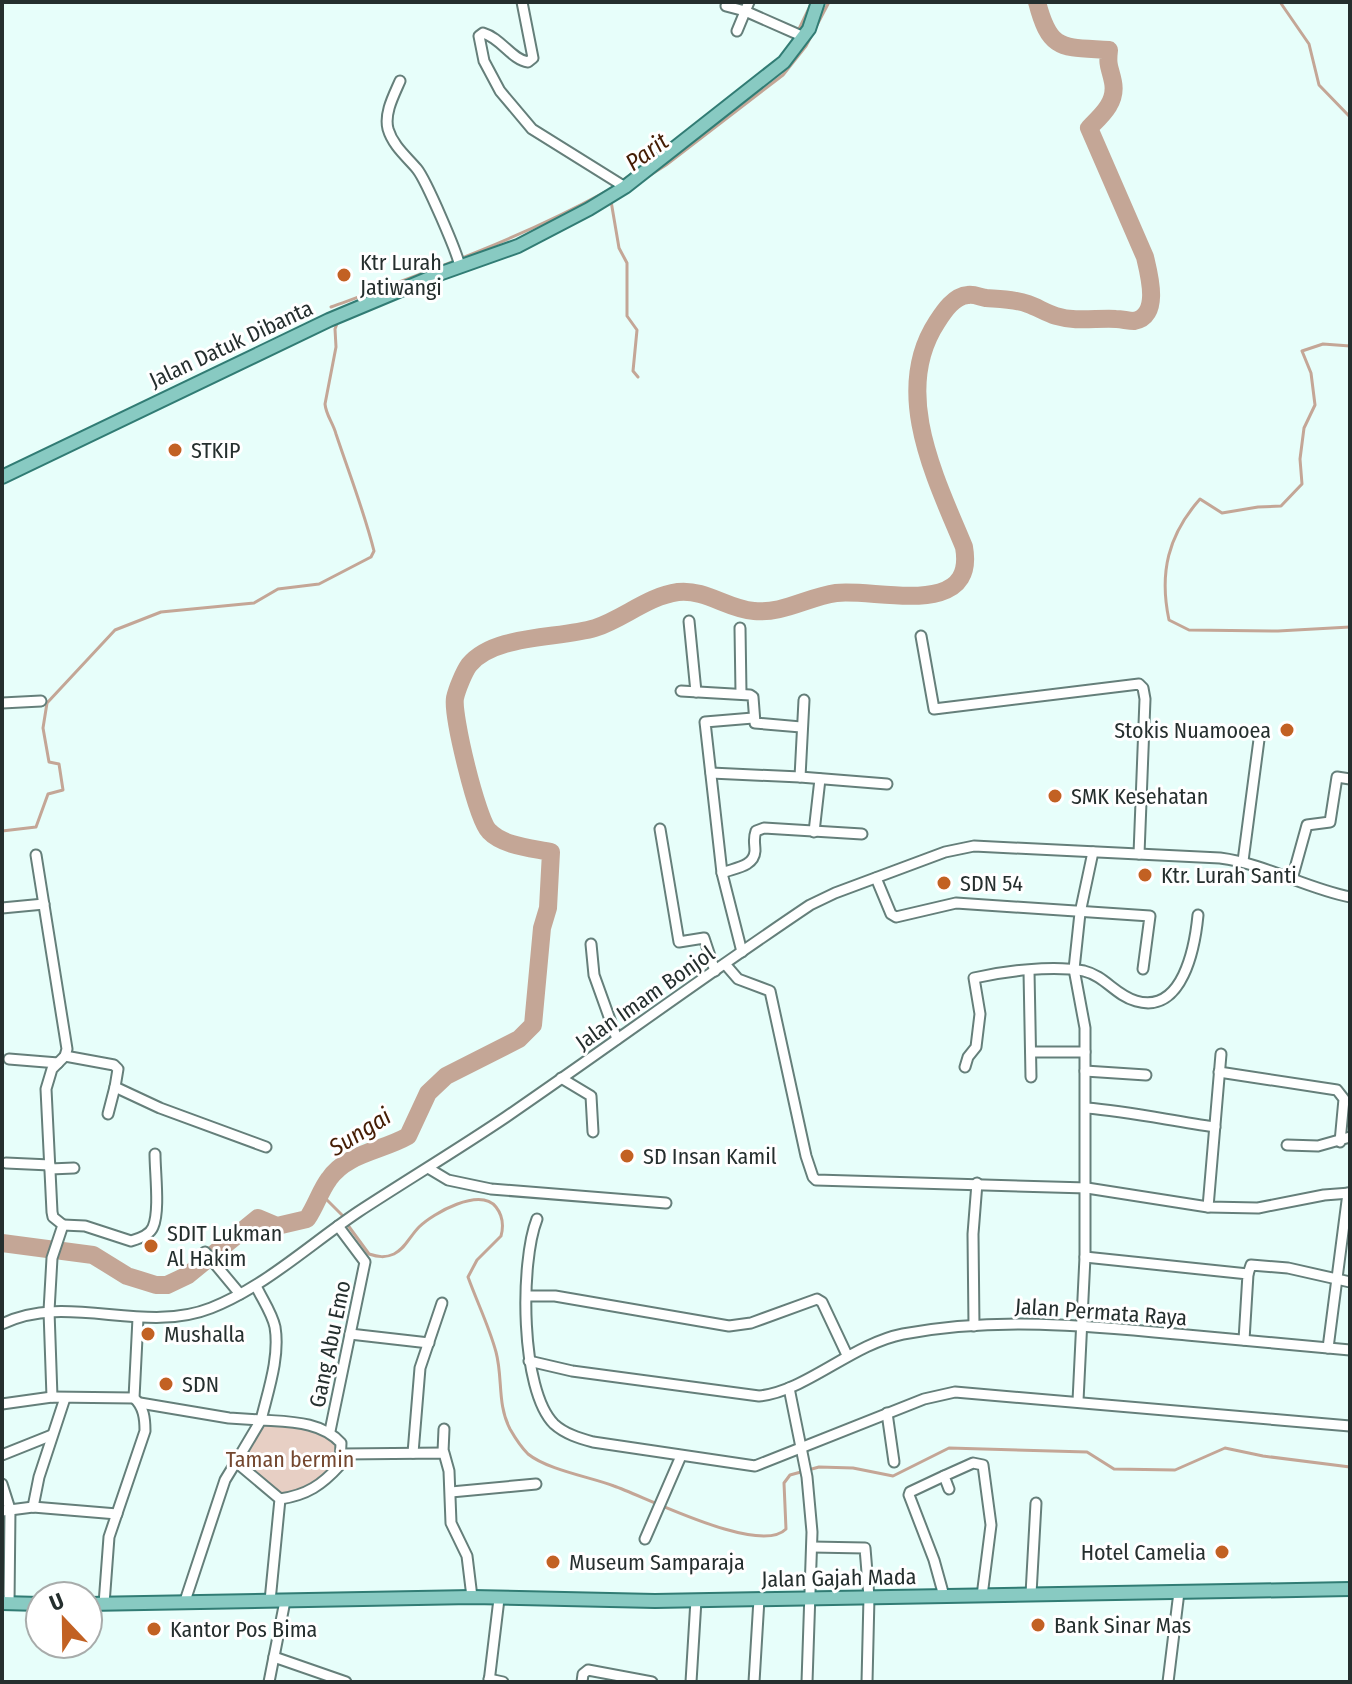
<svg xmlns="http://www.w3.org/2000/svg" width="1352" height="1684" font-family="'Fira Sans Condensed',sans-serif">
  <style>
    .green { fill: #e7cfc4 }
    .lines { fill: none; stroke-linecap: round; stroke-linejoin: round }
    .stream { stroke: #c4a696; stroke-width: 3 }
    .river { stroke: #c4a696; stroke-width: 18 }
    .minor-casing { stroke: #657f7a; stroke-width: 13 }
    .major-casing { stroke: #317c74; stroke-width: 16 }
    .minor { stroke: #fff; stroke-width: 9 }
    .major { stroke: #88cac2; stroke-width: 12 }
    .poi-dot { fill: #c26123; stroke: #fff; stroke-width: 3 }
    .labels { text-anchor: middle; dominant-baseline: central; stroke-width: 6; stroke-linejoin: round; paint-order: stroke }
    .poi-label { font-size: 22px; fill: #252f2e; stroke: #fff; text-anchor: start }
    .street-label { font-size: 22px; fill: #252f2e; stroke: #fff }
    .park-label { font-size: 22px; fill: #74472f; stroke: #fff }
    .water-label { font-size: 24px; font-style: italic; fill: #451d04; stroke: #fff }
  </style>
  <rect width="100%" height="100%" fill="#e7fefa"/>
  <!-- green -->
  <path class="green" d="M265,1423L298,1426L333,1437C343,1454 333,1473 318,1483C309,1489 295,1491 285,1494L276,1491L240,1462Z"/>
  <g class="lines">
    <!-- stream -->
    <g class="stream">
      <path d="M1280,2L1309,44L1319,85L1350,117"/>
      <path d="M798,31L812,2"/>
      <path d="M623,180L636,171"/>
      <path d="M641,181L666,165L783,75L806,46L829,2"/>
      <path d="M611,201L619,248L627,263V316L637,330L633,371L638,377"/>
      <path d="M331,307C427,272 515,241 605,192"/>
      <path d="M1350,346L1323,344L1302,351L1311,373L1315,405L1304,428L1300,459L1302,484L1281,506L1258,507L1222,513L1200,499C1168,535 1159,573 1169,620L1189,630L1278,631L1350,627"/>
      <path d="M2,831L36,827L48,794L63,790L59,764L49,762L43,728L47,703L115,630L161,612L254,603L278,589L319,584L371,557L374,551C364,511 349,473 336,434C333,423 326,415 325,404L336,347L335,329L338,321"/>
      <path d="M321,1194L344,1217"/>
      <path d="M347,1224L369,1254C378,1257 385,1258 394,1254C405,1249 410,1236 419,1227C433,1213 480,1187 496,1207C503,1216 504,1225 501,1236L477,1260L468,1277C477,1302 489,1326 496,1352C503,1378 497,1404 510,1429C514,1436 522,1448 528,1454C548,1470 590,1477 614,1486C646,1497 760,1556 786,1529L784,1483L790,1475L819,1467L853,1468L893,1476L949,1448L1087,1452L1114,1469L1175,1470L1225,1448L1263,1456L1350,1467"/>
    </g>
    <!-- river -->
    <path class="river" d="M2,1243L93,1255L127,1276L156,1285H167L188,1275L258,1218L277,1226L307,1219C316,1206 320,1191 329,1179C347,1153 382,1151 408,1136L428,1093L446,1076L519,1039L533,1025L542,928L548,908L551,852C532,848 503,846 489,831C477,819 452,715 455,698C457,689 464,672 469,665C494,634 559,639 595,628C623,619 648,596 678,592C706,589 727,609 754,611C782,614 808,597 836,593C876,588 977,620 964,547C936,479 891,392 937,322C944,311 954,296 968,295C974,294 980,297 986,298C1000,299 1014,299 1028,304C1037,307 1046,313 1056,316C1076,322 1095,318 1116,319C1122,319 1128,321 1134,321C1161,317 1149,274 1145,257L1089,128C1102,115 1117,102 1113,82C1110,67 1107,67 1109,50C1062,47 1050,52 1037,2"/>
    <defs>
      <g id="minor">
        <path d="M522,2L533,58L528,62C512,60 501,38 483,33L479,36L484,61L500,91L532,129L625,187"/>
        <path d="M726,6L745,11L804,37"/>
        <path d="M737,31L749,2"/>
        <path d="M400,81C394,95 384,113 388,129C393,146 407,157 417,169C426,180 458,254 460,267"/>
        <path d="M689,621L696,692"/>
        <path d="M740,628L741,693"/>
        <path d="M921,636L934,709L1139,684L1143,688L1145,699L1139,854"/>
        <path d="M681,691L750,695L753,697L755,723L801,727"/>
        <path d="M2,703L41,701"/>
        <path d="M711,773L800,777L887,784"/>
        <path d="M800,777L804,700"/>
        <path d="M660,829L679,942L704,938L715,971"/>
        <path d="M814,832L820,779"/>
        <path d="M36,855L67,1049L65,1056L52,1069L46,1089L52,1212L53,1217L63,1225L52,1258L49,1311L52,1397"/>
        <path d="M1243,861L1260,732"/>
        <path d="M722,873L705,722L753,718"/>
        <path d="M876,878L891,914L896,917L956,903L1150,916L1143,969"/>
        <path d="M1292,879L1307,825L1330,822L1337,777L1350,779"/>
        <path d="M2,908L44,904"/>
        <path d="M591,944L594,975L617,1039"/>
        <path d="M742,952L722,873C734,868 754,867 755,851C755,843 753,839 756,831L764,828L862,834"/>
        <path d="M725,964L738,979L770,991L806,1156L813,1177L816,1180L1087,1188L1208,1207L1258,1208L1324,1195L1350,1193"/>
        <path d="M1029,971L1031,1077"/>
        <path d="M1031,1052H1085"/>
        <path d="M65,1056L114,1065L118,1069L115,1087L160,1108L266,1147"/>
        <path d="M9,1059L58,1063"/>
        <path d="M965,1067L968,1057L976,1047L980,1014L974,978C1004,971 1053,965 1084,971C1105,976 1115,995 1136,1001C1183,1015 1195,946 1198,915"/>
        <path d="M1085,1071L1146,1075"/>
        <path d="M1219,1072L1337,1090L1344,1099L1340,1142"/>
        <path d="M561,1078L591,1096L593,1132"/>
        <path d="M1086,1108C1129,1111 1171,1121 1215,1127"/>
        <path d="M108,1114L115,1087"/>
        <path d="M1287,1145L1318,1146L1350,1137"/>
        <path d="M6,1163L50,1165"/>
        <path d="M428,1168L448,1180L491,1189L666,1203"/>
        <path d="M50,1169L74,1168"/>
        <path d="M1208,1207L1221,1054"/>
        <path d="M537,1219C520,1262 520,1390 554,1424C565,1434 579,1438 593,1442L755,1466L924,1399L955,1392L1350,1426"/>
        <path d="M63,1225L85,1226L131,1241C138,1239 150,1235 153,1227C160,1211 155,1173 155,1154"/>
        <path d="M205,1252L240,1294"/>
        <path d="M1085,1257L1248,1274L1244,1340"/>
        <path d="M1248,1274L1251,1265L1288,1268L1350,1282"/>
        <path d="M527,1296H555L729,1326L751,1323L817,1299L822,1302L847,1355"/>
        <path d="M2,1324C67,1292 143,1335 211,1308C266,1286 309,1245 358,1212C407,1180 457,1150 506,1117C608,1047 707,974 810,905L835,893L945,852L974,846L1220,858C1266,864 1305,888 1350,897"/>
        <path d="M974,1326L973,1234L977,1183"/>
        <path d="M350,1334L429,1343"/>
        <path d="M1328,1348L1348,1193"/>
        <path d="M529,1361L572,1371L759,1396C805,1392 852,1344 903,1334C998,1316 1092,1326 1187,1335C1241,1340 1296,1345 1350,1350"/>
        <path d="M789,1388L807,1477L812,1532L807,1682"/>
        <path d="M1078,1401L1085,1257V1028L1074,969L1080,913L1093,852"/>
        <path d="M140,1403L229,1418L261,1420C268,1391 280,1357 275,1327C272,1313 262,1299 256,1286"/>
        <path d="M2,1404L52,1397L134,1398"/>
        <path d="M887,1413L894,1462"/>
        <path d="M330,1431L365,1262L338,1226"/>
        <path d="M443,1452L444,1429"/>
        <path d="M413,1453L420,1368L442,1303"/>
        <path d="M342,1454L444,1453L449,1471L451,1523L467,1556L472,1597"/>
        <path d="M2,1455L52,1435"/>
        <path d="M944,1476L910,1492L909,1495L934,1560L944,1596"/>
        <path d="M2,1484L10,1509L9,1604"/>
        <path d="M949,1489L944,1476L973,1463L983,1465L991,1525L982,1596"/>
        <path d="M451,1492L536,1484"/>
        <path d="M33,1507L39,1477L65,1398"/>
        <path d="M2,1511L33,1507L117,1514"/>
        <path d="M645,1539L681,1456"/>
        <path d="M812,1547L865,1548L869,1597L867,1682"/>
        <path d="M1031,1594L1036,1503"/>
        <path d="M185,1601L225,1480L236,1462"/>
        <path d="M270,1601L280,1499C307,1495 322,1485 340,1465L341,1443C321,1421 290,1422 261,1420L236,1462L280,1499"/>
        <path d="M104,1604L109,1537L145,1431C145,1419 144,1407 134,1398L138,1318"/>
        <path d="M274,1657L346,1682"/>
        <path d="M489,1679L503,1682"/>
        <path d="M269,1682L285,1601"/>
        <path d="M489,1682L499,1599"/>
        <path d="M582,1682L583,1674L588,1670L652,1682"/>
        <path d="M691,1682L696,1600"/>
        <path d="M754,1682L759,1599"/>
        <path d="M1168,1682L1179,1592"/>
      </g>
      <g id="major">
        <path d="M2,477L329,320L439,274L518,246L589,209L625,187L784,62L809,29L818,2"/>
        <path d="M2,1603L40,1604"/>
        <path d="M88,1604L472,1597L655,1601L1350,1589"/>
      </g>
    </defs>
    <!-- minor casing -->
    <use href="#minor" class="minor-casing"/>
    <!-- major casing -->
    <use href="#major" class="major-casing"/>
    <!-- minor -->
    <use href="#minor" class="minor"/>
    <!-- major -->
    <use href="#major" class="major"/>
  </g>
  <!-- markers -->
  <g class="poi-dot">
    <circle cx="344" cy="275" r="8"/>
    <circle cx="175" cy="450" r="8"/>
    <circle cx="1287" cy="730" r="8"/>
    <circle cx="1055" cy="796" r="8"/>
    <circle cx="1145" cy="875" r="8"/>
    <circle cx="944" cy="883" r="8"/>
    <circle cx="627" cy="1156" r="8"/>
    <circle cx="151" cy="1246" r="8"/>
    <circle cx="148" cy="1334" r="8"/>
    <circle cx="166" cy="1384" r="8"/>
    <circle cx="1222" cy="1552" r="8"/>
    <circle cx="553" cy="1562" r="8"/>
    <circle cx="1038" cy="1625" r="8"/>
    <circle cx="154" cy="1629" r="8"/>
  </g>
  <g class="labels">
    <!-- poi labels -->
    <g class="poi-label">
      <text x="360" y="262">Ktr Lurah<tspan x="360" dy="25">Jatiwangi</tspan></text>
      <text x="191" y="450">STKIP</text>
      <text x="1271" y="730" text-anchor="end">Stokis Nuamooea</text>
      <text x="1071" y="796">SMK Kesehatan</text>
      <text x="1161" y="875">Ktr. Lurah Santi</text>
      <text x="960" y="883">SDN 54</text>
      <text x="643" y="1156">SD Insan Kamil</text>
      <text x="167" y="1233">SDIT Lukman<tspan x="167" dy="25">Al Hakim</tspan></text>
      <text x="164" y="1334">Mushalla</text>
      <text x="182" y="1384">SDN</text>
      <text x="1206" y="1552" text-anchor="end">Hotel Camelia</text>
      <text x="569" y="1562">Museum Samparaja</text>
      <text x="1054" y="1625">Bank Sinar Mas</text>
      <text x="170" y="1629">Kantor Pos Bima</text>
    </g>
    <!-- street labels -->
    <g class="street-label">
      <text transform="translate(231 344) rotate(-25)">Jalan Datuk Dibanta</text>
      <text transform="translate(645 998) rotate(-35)">Jalan Imam Bonjol</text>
      <text transform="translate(1101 1312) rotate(4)">Jalan Permata Raya</text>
      <text transform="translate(330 1344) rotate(-78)">Gang Abu Emo</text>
      <text transform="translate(839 1578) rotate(-1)">Jalan Gajah Mada</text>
    </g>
    <!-- park labels -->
    <g class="park-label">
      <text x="290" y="1459">Taman bermin</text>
    </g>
    <!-- water labels -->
    <g class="water-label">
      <text transform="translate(647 152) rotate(-36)">Parit</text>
      <text transform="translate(360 1132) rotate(-32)">Sungai</text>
    </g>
  </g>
  <!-- border -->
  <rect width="1352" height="1684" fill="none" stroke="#252f2e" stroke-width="8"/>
  <!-- north arrow -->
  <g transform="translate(64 1620) rotate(338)"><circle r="38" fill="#ffffff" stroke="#a8acab" stroke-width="2"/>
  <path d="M0-6L14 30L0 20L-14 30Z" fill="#c26123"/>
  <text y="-12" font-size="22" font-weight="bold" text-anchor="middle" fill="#252f2e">U</text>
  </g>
</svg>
